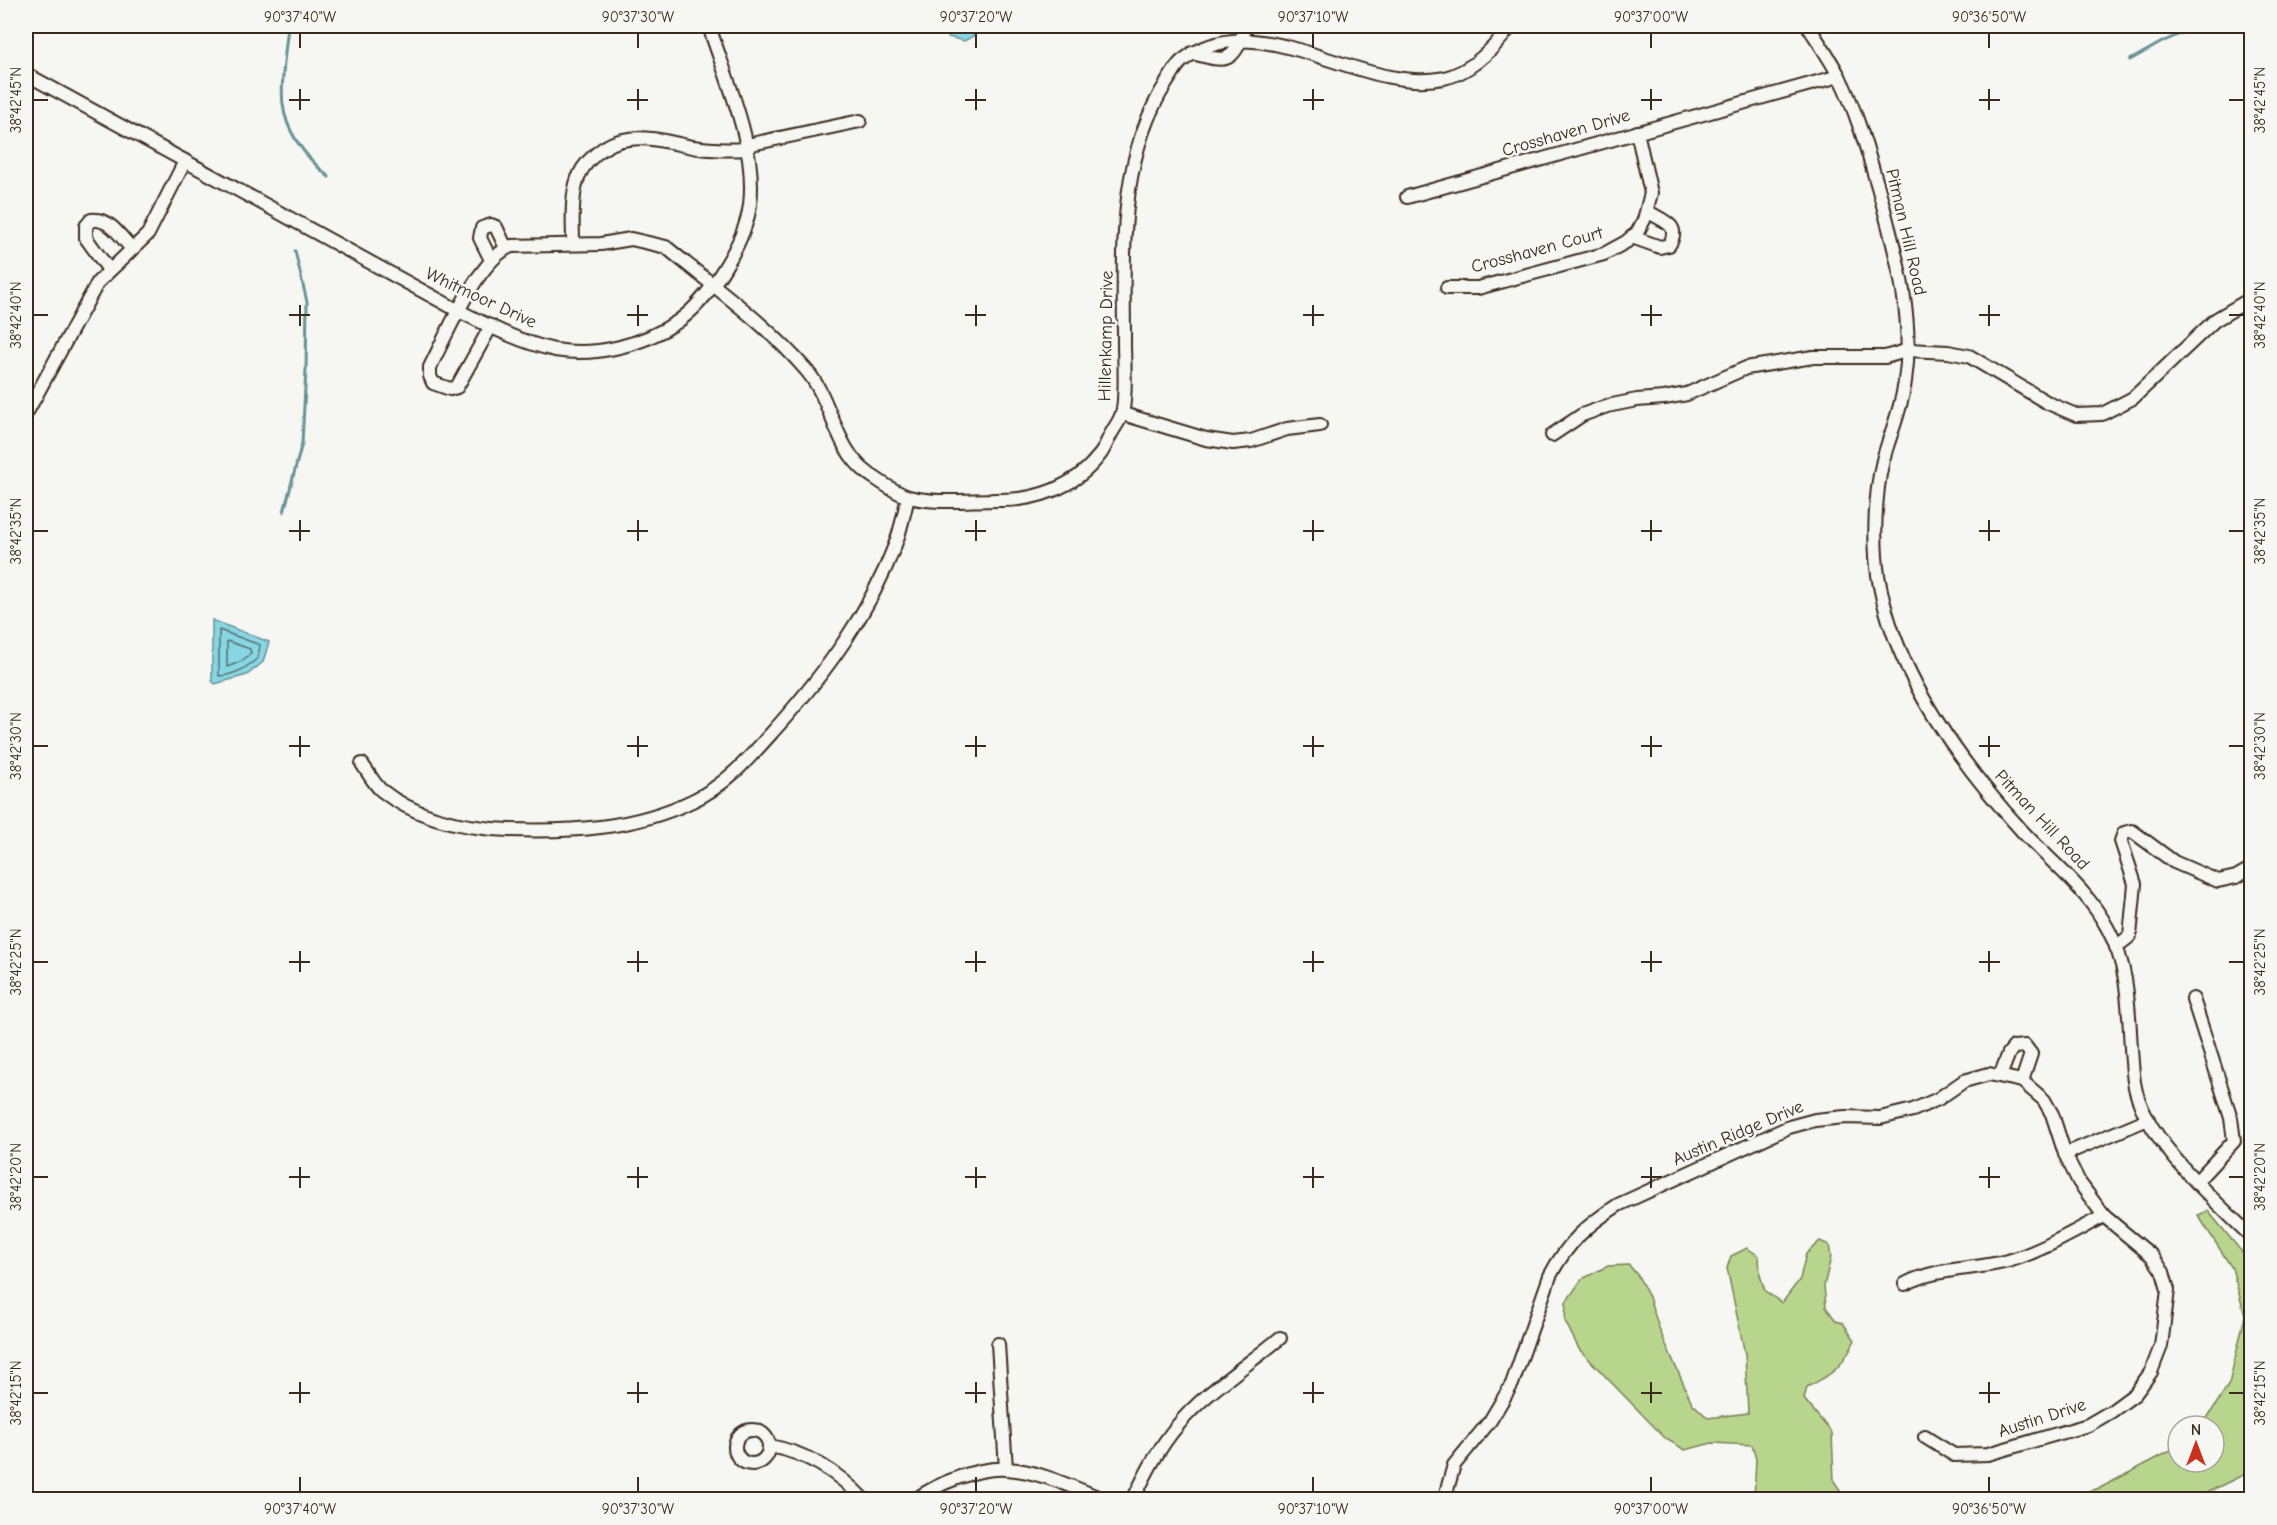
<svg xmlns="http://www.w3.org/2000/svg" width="2277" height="1525" font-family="'Comic Neue',sans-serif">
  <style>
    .green { fill: #b7d58d; stroke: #798056; stroke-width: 1.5 }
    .water { fill: #87d6e4; stroke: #699195; stroke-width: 1.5 }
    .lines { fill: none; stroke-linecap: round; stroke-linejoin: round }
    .shore { stroke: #596f6d; stroke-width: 1.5 }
    .stream { stroke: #699195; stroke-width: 3 }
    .minor-casing { stroke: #3b2a1e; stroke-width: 16 }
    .minor { stroke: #f6f6f2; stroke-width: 12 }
    .ticks { fill: none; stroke: #3b2a1e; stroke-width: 2 }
    .labels { text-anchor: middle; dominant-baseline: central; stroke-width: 5; stroke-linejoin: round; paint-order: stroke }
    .street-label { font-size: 18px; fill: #3b2a1e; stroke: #f6f6f2 }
    .neatline { fill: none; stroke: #3b2a1e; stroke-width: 2 }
    .ticks-label { font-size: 15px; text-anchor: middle; fill: #3b2a1e }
  </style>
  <rect width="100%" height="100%" fill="#f6f6f2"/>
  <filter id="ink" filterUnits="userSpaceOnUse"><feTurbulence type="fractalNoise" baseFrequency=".0167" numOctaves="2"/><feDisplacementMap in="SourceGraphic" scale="12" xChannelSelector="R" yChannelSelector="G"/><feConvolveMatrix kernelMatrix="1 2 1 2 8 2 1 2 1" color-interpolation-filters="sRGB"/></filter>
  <g filter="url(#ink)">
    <!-- green -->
    <g class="green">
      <path d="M2208,1211L2251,1263V1471L2194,1499H2057L2100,1488L2178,1447V1462H2214V1426H2202L2229,1384L2245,1316L2232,1268L2198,1215Z"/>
      <path d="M1820,1241L1829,1245L1831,1257L1824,1286L1826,1307L1836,1321L1843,1323L1855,1340C1841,1368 1835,1373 1807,1387L1804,1399L1832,1433L1834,1481L1846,1499H1754L1756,1459L1752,1445L1712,1443L1685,1450L1666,1439L1579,1349L1565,1321L1566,1302L1582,1279L1608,1266L1629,1265L1638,1276L1649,1297L1660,1331L1692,1403L1708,1418L1748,1413L1745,1354L1727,1268L1731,1256L1747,1248L1759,1256L1760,1275L1765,1291L1782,1303L1800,1279L1806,1254Z"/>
    </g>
    <!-- water -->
    <g class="water">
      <path d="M934,26H980L975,35L964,41L948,37Z"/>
      <path d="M212,620L269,642L263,662L247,675L215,684L212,681Z"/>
    </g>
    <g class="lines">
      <!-- shore -->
      <g class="shore">
        <path d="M219,630L260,645L258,658C246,668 235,675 219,676Z"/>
        <path d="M227,641L250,649L251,653L242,661L227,667Z"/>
      </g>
      <!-- stream -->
      <g class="stream">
        <path d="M288,26C286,47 280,84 283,104C286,133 308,159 329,177"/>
        <path d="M2130,60L2162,42L2198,26"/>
        <path d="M284,512L302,443L306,369L307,302L295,251"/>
      </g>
      <defs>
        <g id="minor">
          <path d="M1808,26C1819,43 1831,60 1840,78C1857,113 1867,150 1878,187C1895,250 1915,316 1905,381C1902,408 1890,434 1883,460C1875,492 1873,541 1878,575C1893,670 1959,762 2023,832C2053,864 2087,889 2108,929C2134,976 2127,1030 2134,1082C2142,1137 2213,1199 2252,1237"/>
          <path d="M1192,53C1220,60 1232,67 1243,34"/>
          <path d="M26,74L459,311C489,326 522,343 555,350C596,357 643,345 677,322C708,301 745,243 750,205C757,146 727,82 709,26"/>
          <path d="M747,145L860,121"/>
          <path d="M1407,197L1839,76"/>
          <path d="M1632,237L1660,247L1669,245C1682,224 1662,221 1647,211"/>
          <path d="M573,244C573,225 571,204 576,184C581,162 606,141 629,139C650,136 672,143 693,147C711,150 729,150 748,149"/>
          <path d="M491,260L480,238L482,228L491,225L496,227L506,248"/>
          <path d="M109,270L86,238V226L91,220C110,218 120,236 132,249"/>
          <path d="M1447,288H1478L1604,254L1626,242L1637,233L1644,220L1651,193L1637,132"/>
          <path d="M491,326L457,387L450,389L433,383L430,376V367C447,334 477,261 511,246L601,244L631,239L666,247C714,287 767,324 807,371C833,402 834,449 869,474C881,482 895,493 909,497C936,504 969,500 997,500C1034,501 1074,488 1098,457C1104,451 1107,441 1111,434C1114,428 1119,422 1121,416C1127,402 1124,360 1124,343C1124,255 1117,159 1167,82C1172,75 1176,66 1182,61C1259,0 1359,96 1444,78C1472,72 1495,47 1511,26"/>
          <path d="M26,414L98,282L148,234L185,161"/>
          <path d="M1123,414L1206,439L1233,443L1251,441L1287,429L1320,425"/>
          <path d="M1552,435L1582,415L1607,406L1637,400L1664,398L1687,394L1746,368L1813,357H1885L1909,350L1948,352L1969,356L2048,403L2076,415L2102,414L2133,398L2215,320L2252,298"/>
          <path d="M362,764C368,772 374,784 381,790C417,819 464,828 509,830C572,832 634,829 692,801C727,785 751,756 777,727C825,673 869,614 895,545C901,530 904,513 908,497"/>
          <path d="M2116,947L2130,936L2135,884L2121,841L2124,833L2132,831L2174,862L2218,881L2236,877L2252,868"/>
          <path d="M2193,999L2231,1118L2234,1141L2196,1182"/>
          <path d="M2000,1076L2009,1053L2014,1047L2025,1046L2031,1054L2022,1081"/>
          <path d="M2065,1154L2148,1119"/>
          <path d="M1905,1284C1938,1267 1973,1270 2008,1261C2042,1251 2073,1232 2104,1216"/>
          <path d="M998,1344L1006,1469"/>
          <circle cx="752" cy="1447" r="17"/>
          <path d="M770,1446C807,1453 838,1472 864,1500"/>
          <path d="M915,1500C938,1483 978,1467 1007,1469C1040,1471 1074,1488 1105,1500"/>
          <path d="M1133,1500C1146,1473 1159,1447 1178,1425C1204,1393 1248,1365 1280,1338"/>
          <path d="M1444,1500L1454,1465L1490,1421L1512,1384L1550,1276C1567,1243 1587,1225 1618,1205L1789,1127L1815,1120L1845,1117L1880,1118L1913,1110L1938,1099L1964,1081L1989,1074L2022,1081L2044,1100L2052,1114L2065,1154L2079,1182L2104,1216L2152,1256L2163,1272L2168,1290L2161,1346L2151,1372L2135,1394L2112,1411L2088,1425L1988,1454L1954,1455L1925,1437"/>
        </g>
      </defs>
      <!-- minor casing -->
      <use href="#minor" class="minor-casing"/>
      <!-- minor -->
      <use href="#minor" class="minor"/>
    </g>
  </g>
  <!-- ticks -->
  <path class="ticks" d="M300,33V48M638,33V48M976,33V48M1313,33V48M1651,33V48M1989,33V48M300,89V110M638,89V110M976,89V110M1313,89V110M1651,89V110M1989,89V110M33,100H48M289,100H310M627,100H648M965,100H986M1303,100H1324M1641,100H1662M1979,100H2000M2229,100H2244M300,305V326M638,305V326M976,305V326M1313,305V326M1651,305V326M1989,305V326M33,315H48M289,315H310M627,315H648M965,315H986M1303,315H1324M1641,315H1662M1979,315H2000M2229,315H2244M300,520V541M638,520V541M976,520V541M1313,520V541M1651,520V541M1989,520V541M33,531H48M289,531H310M627,531H648M965,531H986M1303,531H1324M1641,531H1662M1979,531H2000M2229,531H2244M300,736V757M638,736V757M976,736V757M1313,736V757M1651,736V757M1989,736V757M33,746H48M289,746H310M627,746H648M965,746H986M1303,746H1324M1641,746H1662M1979,746H2000M2229,746H2244M300,951V972M638,951V972M976,951V972M1313,951V972M1651,951V972M1989,951V972M33,962H48M289,962H310M627,962H648M965,962H986M1303,962H1324M1641,962H1662M1979,962H2000M2229,962H2244M300,1167V1188M638,1167V1188M976,1167V1188M1313,1167V1188M1651,1167V1188M1989,1167V1188M33,1177H48M289,1177H310M627,1177H648M965,1177H986M1303,1177H1324M1641,1177H1662M1979,1177H2000M2229,1177H2244M300,1382V1403M638,1382V1403M976,1382V1403M1313,1382V1403M1651,1382V1403M1989,1382V1403M33,1393H48M289,1393H310M627,1393H648M965,1393H986M1303,1393H1324M1641,1393H1662M1979,1393H2000M2229,1393H2244M300,1477V1492M638,1477V1492M976,1477V1492M1313,1477V1492M1651,1477V1492M1989,1477V1492"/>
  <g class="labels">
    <!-- street labels -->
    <g class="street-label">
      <text transform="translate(1566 133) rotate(-16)">Crosshaven Drive</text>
      <text transform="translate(1906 232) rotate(77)">Pitman Hill Road</text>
      <text transform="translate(1537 250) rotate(-15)">Crosshaven Court</text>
      <text transform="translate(481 298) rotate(25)">Whitmoor Drive</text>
      <text transform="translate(1106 336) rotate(-89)">Hillenkamp Drive</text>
      <text transform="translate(2042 820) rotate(47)">Pitman Hill Road</text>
      <text transform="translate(1738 1133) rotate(-23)">Austin Ridge Drive</text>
      <text transform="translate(2042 1418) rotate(-18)">Austin Drive</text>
    </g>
  </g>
  <!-- margin -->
  <rect width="2277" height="1525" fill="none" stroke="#f6f6f2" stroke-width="66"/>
  <!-- north arrow -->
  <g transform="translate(2196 1444)"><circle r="28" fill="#f6f6f2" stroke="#aba49d" stroke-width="1.5"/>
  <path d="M0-4.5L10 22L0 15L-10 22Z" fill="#c8321e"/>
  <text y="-9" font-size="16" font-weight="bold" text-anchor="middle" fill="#3b2a1e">N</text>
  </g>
  <rect x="33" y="33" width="2211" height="1459" class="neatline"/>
  <g class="ticks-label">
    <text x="300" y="22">90°37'40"W</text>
    <text x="638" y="22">90°37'30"W</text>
    <text x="976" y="22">90°37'20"W</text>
    <text x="1313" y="22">90°37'10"W</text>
    <text x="1651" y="22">90°37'00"W</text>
    <text x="1989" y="22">90°36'50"W</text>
    <text transform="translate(16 100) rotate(-90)" y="5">38°42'45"N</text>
    <text transform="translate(2260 100) rotate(-90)" y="5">38°42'45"N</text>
    <text transform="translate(16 315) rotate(-90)" y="5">38°42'40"N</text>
    <text transform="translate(2260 315) rotate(-90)" y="5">38°42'40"N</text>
    <text transform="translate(16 531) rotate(-90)" y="5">38°42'35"N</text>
    <text transform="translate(2260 531) rotate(-90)" y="5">38°42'35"N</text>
    <text transform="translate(16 746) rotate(-90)" y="5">38°42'30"N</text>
    <text transform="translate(2260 746) rotate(-90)" y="5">38°42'30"N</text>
    <text transform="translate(16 962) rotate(-90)" y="5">38°42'25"N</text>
    <text transform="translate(2260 962) rotate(-90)" y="5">38°42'25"N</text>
    <text transform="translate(16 1177) rotate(-90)" y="5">38°42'20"N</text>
    <text transform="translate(2260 1177) rotate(-90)" y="5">38°42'20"N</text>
    <text transform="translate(16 1393) rotate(-90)" y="5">38°42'15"N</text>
    <text transform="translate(2260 1393) rotate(-90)" y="5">38°42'15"N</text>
    <text x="300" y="1514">90°37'40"W</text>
    <text x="638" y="1514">90°37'30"W</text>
    <text x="976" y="1514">90°37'20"W</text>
    <text x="1313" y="1514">90°37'10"W</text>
    <text x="1651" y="1514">90°37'00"W</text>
    <text x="1989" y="1514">90°36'50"W</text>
  </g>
</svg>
